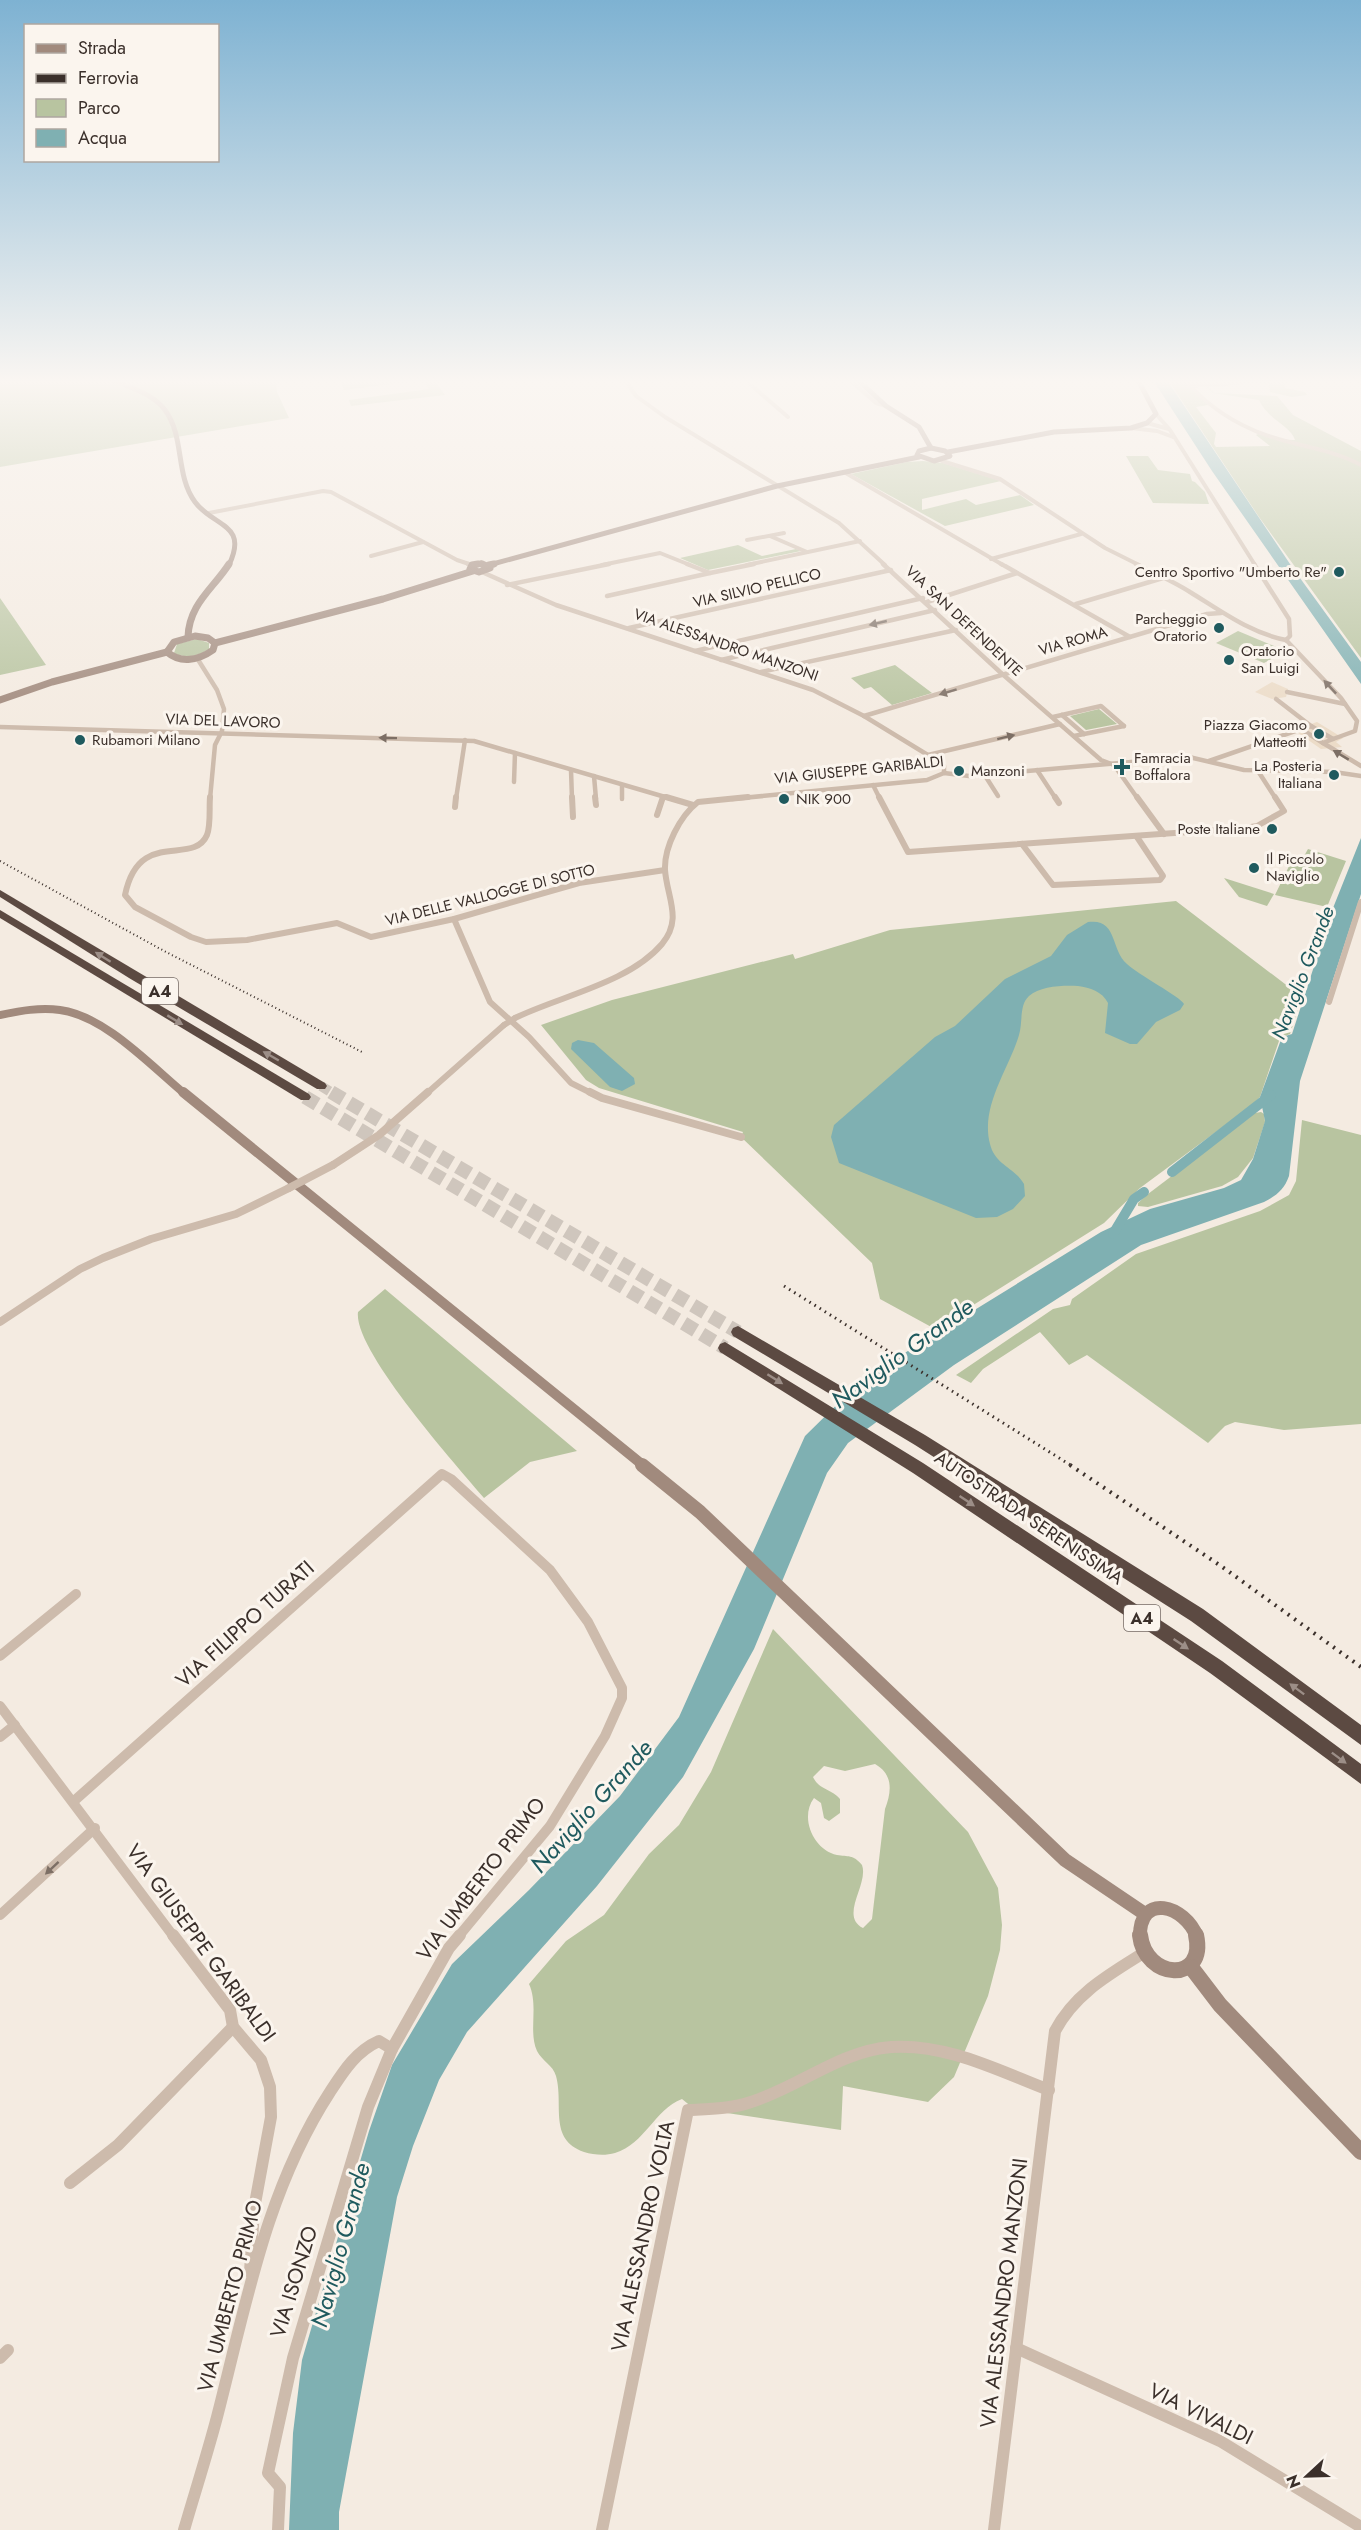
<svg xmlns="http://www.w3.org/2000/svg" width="1361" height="2530" font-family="Jost,sans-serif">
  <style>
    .green { fill: #b8c4a0; fill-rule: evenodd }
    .plaza { fill: #ecdcc8 }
    .water { fill: #7fb0b2 }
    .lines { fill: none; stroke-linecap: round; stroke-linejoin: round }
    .canal { stroke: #7fb0b2; stroke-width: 10 }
    .highway-tunnel-far1 { stroke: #cfc6bd; stroke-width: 10; stroke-dasharray: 10 5; stroke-linecap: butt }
    .highway-tunnel { stroke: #cfc6bd; stroke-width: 14; stroke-dasharray: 14 7; stroke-linecap: butt }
    .street-far5 { stroke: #cdbbac; stroke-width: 4 }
    .street-far4 { stroke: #cdbbac; stroke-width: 4.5 }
    .street-far3 { stroke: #cdbbac; stroke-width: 6 }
    .street-far2 { stroke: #cdbbac; stroke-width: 8 }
    .street-far1 { stroke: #cdbbac; stroke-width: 10 }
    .street { stroke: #cdbbac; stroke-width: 12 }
    .secondary-far5 { stroke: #a18a7d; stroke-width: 5 }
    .secondary-far4 { stroke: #a18a7d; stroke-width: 7 }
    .secondary-far3 { stroke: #a18a7d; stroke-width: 8 }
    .secondary-far2 { stroke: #a18a7d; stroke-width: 10 }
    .secondary-far1 { stroke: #a18a7d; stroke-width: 14 }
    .secondary { stroke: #a18a7d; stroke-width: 16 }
    .highway { fill: #5c4a42; fill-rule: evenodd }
    .rail-far2 { stroke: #3b302b; stroke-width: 2; stroke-dasharray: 1 3; stroke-linecap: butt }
    .rail-far1 { stroke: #3b302b; stroke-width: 3; stroke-dasharray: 1.5 4.5; stroke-linecap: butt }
    .rail { stroke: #3b302b; stroke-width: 4; stroke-dasharray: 2 6; stroke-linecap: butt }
    .street-bridge-far1 { stroke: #cdbbac; stroke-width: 6 }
    .street-bridge { stroke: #cdbbac; stroke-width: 8 }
    .oneway { fill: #7d6f65 }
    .oneway2 { fill: #9c8e87 }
    .poi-dot { fill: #1f5a5e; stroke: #fbf5ee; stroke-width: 2 }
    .labels { text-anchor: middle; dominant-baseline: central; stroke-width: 6; stroke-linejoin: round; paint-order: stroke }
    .far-poi-label { font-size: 15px; fill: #3b302b; stroke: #fbf5ee; text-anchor: start }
    .far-street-label { font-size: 15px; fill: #3b302b; stroke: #fbf5ee }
    .shield { fill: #fbf5ee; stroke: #756b66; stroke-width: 1.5 }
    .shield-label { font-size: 16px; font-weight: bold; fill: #3b302b }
    .street-label { font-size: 18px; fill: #3b302b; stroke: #fbf5ee }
    .water-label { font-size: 20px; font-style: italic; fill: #1f5a5e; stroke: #fbf5ee }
    .near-street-label { font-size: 21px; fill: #3b302b; stroke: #fbf5ee }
    .near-water-label { font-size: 24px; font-style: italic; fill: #1f5a5e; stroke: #fbf5ee }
  </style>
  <rect width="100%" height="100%" fill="#f4ebe1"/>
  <!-- green -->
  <g class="green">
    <path d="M0,380H276L277,392L289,418L0,467Z"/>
    <path d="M366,380H423L344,390L341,383Z"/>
    <path d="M423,380H434L445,395L351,406L349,400L429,389Z"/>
    <path d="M1168,380H1185L1189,387L1207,386L1214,393L1277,396L1293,415L1361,451V658L1259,517ZM1206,386L1213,393L1259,400C1268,420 1291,426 1295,440C1264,441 1214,410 1194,388ZM1208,405L1258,434L1256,435L1270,446L1216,447L1214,444L1216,433L1196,407Z"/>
    <path d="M1258,380H1284L1285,388L1305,392L1307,395L1292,397L1270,392L1269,384L1247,383Z"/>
    <path d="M1126,456H1148L1158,470L1190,474L1192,481L1195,482L1205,492L1209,504L1153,503Z"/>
    <path d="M923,461L943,463L1001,481L922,499V510L966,499L976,505L1020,495L1034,505L945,526L851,474L907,462Z"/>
    <path d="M738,545L762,556L796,549L801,551L708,570L680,558Z"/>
    <path d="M0,598L46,665L0,675Z"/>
    <path d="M1238,631L1286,651L1264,663L1216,643Z"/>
    <path d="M197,639L209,643V649C199,656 185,659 174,653L177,644Z"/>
    <path d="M895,665L932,693L892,705L871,687L864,689L851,678Z"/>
    <path d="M1099,709L1117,724L1086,730L1070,716Z"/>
    <path d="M1308,849L1346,861L1327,907L1275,895L1292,860L1303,858Z"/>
    <path d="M1224,878L1274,894L1267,906L1239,897Z"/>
    <path d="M1176,901L1302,997L1290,1034L1280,1038L1260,1097L1251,1106L1140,1188L1104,1223L935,1329L880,1299L872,1263L741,1137L743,1132L599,1088L586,1080L541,1025L612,1000L793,954L795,959L890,930Z"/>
    <path d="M1261,1112L1264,1114L1265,1122L1253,1158L1238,1177L1222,1186L1148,1207L1138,1206V1203L1148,1194L1255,1113Z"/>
    <path d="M1302,1120L1361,1135V1424L1284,1430L1235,1422L1225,1426L1208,1443L1087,1355L1069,1365L1040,1332L983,1369L971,1383L956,1375L1053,1309L1070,1305L1072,1299L1136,1254L1260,1211L1289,1195L1296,1181Z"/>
    <path d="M385,1289L577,1451L530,1462L484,1498C457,1466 353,1350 358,1312Z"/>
    <path d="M773,1629L968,1832L998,1888L1002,1925L1000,1950L988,1996L954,2077L928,2102L843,2086L841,2130L693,2108L682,2099C654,2110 645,2144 615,2153C605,2156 594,2155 584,2152C548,2139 564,2105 556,2076C553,2065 542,2061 537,2051C528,2031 539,2006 529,1984L566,1941L604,1915L649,1854L679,1825L711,1772ZM875,1764C893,1774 892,1791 885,1809L872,1919L863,1928C839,1916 869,1884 862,1865C853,1854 848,1857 837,1855C814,1850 799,1818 814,1798L821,1803L824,1818L829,1821L840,1813V1799C832,1789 819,1790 813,1777L824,1766L845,1771Z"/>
  </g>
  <!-- plaza -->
  <g class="plaza">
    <path d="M1272,682L1288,689L1286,697L1272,699L1255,692Z"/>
    <path d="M1317,722L1343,738L1336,742L1342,747L1321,749L1294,730Z"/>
  </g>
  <!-- water -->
  <g class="water">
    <path d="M1153,380H1167L1292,567L1361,662V684L1212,471Z"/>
    <path d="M1361,838V894L1300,1081L1289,1176C1284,1190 1277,1195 1264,1202L1141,1245L954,1365L848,1443L827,1473L754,1649L683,1777L597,1886L467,2032L439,2080L413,2146L397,2197L339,2512V2530H289L293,2433L302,2360L369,2131L392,2065L452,1964L529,1890L620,1796L679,1717L805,1436L864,1378L1101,1232L1150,1209L1224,1188L1241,1180L1253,1159L1265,1121L1260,1097L1282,1037L1292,1034L1333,908Z"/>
    <path d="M1088,922C1118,918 1110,949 1127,964C1137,974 1181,997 1184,1004L1180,1010L1156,1022L1137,1044H1130L1105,1033L1108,1003C1102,991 1090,988 1078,986C1064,985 1040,986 1029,996C1019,1005 1023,1022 1019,1035C1009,1069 980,1106 990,1144C995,1165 1014,1167 1024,1184L1025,1196L1013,1209L997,1217L976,1218L839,1163L831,1137L834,1125L935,1037L955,1026L1005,979L1051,956L1067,935Z"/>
    <path d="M578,1040L594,1043L634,1078L635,1084L622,1091L610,1087L571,1049L572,1043Z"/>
  </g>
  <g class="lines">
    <!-- canal -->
    <g class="canal">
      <path d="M1172,1172L1271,1095"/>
      <path d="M1113,1234L1134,1199L1144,1192"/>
    </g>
    <!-- highway-tunnel-far1 -->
    <path class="highway-tunnel-far1" d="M321,1086L334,1094"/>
    <!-- highway-tunnel -->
    <g class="highway-tunnel">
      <path d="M331,1092L738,1332"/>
      <path d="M305,1097L725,1348"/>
    </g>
    <!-- street-far5 -->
    <g class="street-far5">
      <path d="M625,380L636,396L665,417L839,523L885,565"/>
      <path d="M745,380L788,417"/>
      <path d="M850,380L876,403L886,406"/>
      <path d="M1185,380C1203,401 1226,418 1251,429C1286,446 1326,446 1361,465"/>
      <path d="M1188,384L1219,385L1254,380"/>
      <path d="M1156,414L1170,430L1255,565"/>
      <path d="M1147,423L1169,429"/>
      <path d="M1131,428L1157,431L1173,437"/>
      <path d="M942,461L1000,479L1105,548L1139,565"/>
      <path d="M844,472L1003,565"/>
      <path d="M209,513L323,491L331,492L457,560L472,565"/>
      <path d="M770,536L807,552"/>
      <path d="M747,540L784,533"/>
      <path d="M371,556L423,542"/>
      <path d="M991,559L1081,534"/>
      <path d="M602,565L660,553L690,565"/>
      <path d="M747,565L860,541"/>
    </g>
    <!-- street-far4 -->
    <g class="street-far4">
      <path d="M468,564L472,565"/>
      <path d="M687,564L710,573L754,564"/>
      <path d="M883,564L1000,672L1101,760L1114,765L1138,799"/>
      <path d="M1001,564L1003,565"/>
      <path d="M1136,564C1154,573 1173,581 1190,592C1221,611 1250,633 1286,640"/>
      <path d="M1254,564L1289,619L1290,636L1286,640"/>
      <path d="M1005,566L1130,637"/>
      <path d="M482,572L556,605L813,690L864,716L936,760L944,766V773"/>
      <path d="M507,585L609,564"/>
      <path d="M607,596L710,573"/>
      <path d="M927,602L1017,573"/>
      <path d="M1076,604L1163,578"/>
      <path d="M629,628L891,570"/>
      <path d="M1286,640L1341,698L1357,721L1355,731L1333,739"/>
      <path d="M695,651L923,598"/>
      <path d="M197,658L217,690L224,709L222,731L215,745L210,799"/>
      <path d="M721,660L935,610"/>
      <path d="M761,672L956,630"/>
      <path d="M1287,692L1345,704"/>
      <path d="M1276,699L1311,726"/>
      <path d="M1062,715L1084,734"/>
      <path d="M864,716L1207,614L1221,613"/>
      <path d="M1053,717L1101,706L1124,726"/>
      <path d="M1311,726L1333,739L1323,743L1301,729Z"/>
      <path d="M0,727L474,741L672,799"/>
      <path d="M1074,736L1124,726"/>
      <path d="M1323,743L1361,766"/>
      <path d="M928,755L1060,724"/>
      <path d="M1209,761L1301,729"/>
      <path d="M571,770L572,799"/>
      <path d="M1037,770L1056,799"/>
      <path d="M1258,771L1276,799"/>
      <path d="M984,774L998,796"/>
      <path d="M594,776L596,799"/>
      <path d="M514,782L515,753"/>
      <path d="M622,785V799"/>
      <path d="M873,785L880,799"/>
      <path d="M456,799L465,740"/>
      <path d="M732,799L927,780L944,773L969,776L1189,757L1244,770L1334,772L1361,776"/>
    </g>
    <!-- street-far3 -->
    <g class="street-far3">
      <path d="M210,797C209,808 211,825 207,835C193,867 139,827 125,895L135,907L191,937L206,942L247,940L337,923L371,937L454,919L579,883L665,870"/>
      <path d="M572,797L573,817"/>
      <path d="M595,797L596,805"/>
      <path d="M666,797L693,805"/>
      <path d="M879,797L908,852L1245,828L1257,826L1284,811L1275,797"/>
      <path d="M1055,797L1059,803"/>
      <path d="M1137,797L1164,834"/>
      <path d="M455,807L456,797"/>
      <path d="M657,815L663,797"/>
      <path d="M1022,844L1053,885L1160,880L1163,876L1137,837"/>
      <path d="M454,919L490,1002L529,1037L571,1083L593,1094"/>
      <path d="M1329,1002L1361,902"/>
      <path d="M515,1018C560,996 629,983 662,944C683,919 667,898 665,870C664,847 680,816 698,802L748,797"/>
      <path d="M426,1094L504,1025"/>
    </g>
    <!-- street-far2 -->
    <g class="street-far2">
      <path d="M590,1092L602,1098L741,1137"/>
      <path d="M333,1165L379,1135L428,1092"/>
      <path d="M0,1322L80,1269L103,1258L151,1239L236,1214L289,1188"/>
    </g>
    <!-- street-far1 -->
    <g class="street-far1">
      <path d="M0,1656L76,1594"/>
      <path d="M0,1706L174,1937"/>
      <path d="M0,1737L15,1725"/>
      <path d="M74,1801L442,1474L451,1479L550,1570L588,1622L622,1688V1698L605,1736L550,1826L458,1937"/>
      <path d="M0,1915L95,1828"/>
    </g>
    <!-- street -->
    <g class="street">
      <path d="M173,1935L230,2010L233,2027L261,2060L270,2087L271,2117L254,2209L250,2272"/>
      <path d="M70,2183L118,2145L233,2027"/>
      <path d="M1016,2348L1220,2441L1361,2527"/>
      <path d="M0,2358L8,2350"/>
      <path d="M184,2530C195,2492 207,2455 217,2417C246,2305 266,2190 330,2092C343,2072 356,2051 379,2041L392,2049L449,1948L460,1935"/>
      <path d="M278,2530L280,2487L268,2473L293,2358L368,2107L392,2049"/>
      <path d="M602,2530L688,2110C709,2109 731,2109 751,2102C799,2087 840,2051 891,2047C946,2043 999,2071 1049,2090"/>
      <path d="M994,2530L1055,2031C1075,1993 1110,1974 1145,1952"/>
    </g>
    <!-- secondary-far5 -->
    <g class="secondary-far5">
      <path d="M114,380C131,388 153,394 165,410C185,437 175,475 195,502C213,527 249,523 229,565"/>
      <path d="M858,380L886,406L919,427L931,448"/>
      <path d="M931,448L945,451L950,456L934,461L917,455L919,451Z"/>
      <path d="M948,452L1054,432L1131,428L1147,423L1156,414L1138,380"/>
      <path d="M472,565L481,563L485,565"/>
      <path d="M489,565L777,486L919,457"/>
    </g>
    <!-- secondary-far4 -->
    <g class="secondary-far4">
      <path d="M478,564L472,565L470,569L479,572L490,568L482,564"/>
      <path d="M489,565L494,564"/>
      <path d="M195,636L208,638L215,643L213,650C199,660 181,664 167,652L174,642Z"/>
      <path d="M188,637C189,604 213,589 229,564"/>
      <path d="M215,643L383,599L473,571"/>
      <path d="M0,700L52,682L167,652"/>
    </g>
    <!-- secondary-far3 -->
    <path class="secondary-far3" d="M0,1015C20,1011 40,1007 60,1010C105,1016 150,1065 185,1094"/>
    <!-- secondary-far2 -->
    <path class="secondary-far2" d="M183,1092L644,1466"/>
    <!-- secondary-far1 -->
    <g class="secondary-far1">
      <path d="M642,1465L700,1512L1065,1860L1145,1914"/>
      <path d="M1140,1937C1139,1892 1185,1905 1197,1937"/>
    </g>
    <!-- secondary -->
    <g class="secondary">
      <path d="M1140,1935C1145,1980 1207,1984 1196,1935"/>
      <path d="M1191,1967L1220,2005L1361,2152"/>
    </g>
    <!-- highway -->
    <g class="highway">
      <path d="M0,890L325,1083L327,1086L325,1089H317L129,978L0,897Z"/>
      <path d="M0,910L309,1094L311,1097L309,1100H301L0,918Z"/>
      <path d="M738,1326L925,1435L1203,1609L1361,1725V1745L1191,1621L915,1445L733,1336L731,1332L733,1328Z"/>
      <path d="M725,1342L923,1463L1222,1661L1361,1764V1784L1210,1673L913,1473L720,1352L718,1348L720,1344Z"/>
    </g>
    <!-- rail-far2 -->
    <path class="rail-far2" d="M0,861L166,952L362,1052"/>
    <!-- rail-far1 -->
    <path class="rail-far1" d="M784,1286L1072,1466"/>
    <!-- rail -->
    <path class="rail" d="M1070,1465L1221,1566L1361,1667"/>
    <!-- street-bridge-far1 -->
    <path class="street-bridge-far1" d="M504,1025L515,1018"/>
    <!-- street-bridge -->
    <path class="street-bridge" d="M289,1188L333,1165"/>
  </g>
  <!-- one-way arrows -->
  <defs><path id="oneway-solid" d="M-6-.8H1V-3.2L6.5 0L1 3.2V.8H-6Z" transform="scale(1.5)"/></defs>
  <g class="oneway">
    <use href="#oneway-solid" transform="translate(878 623) rotate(167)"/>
    <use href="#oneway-solid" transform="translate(1330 687) rotate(-133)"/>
    <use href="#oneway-solid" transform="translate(948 692) rotate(163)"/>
    <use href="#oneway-solid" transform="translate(1006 737) rotate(-14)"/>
    <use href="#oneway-solid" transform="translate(388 738) rotate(-179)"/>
    <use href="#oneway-solid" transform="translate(1341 755) rotate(-149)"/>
    <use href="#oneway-solid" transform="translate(52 1868) rotate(137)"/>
  </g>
  <g class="oneway2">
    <use href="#oneway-solid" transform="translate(103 957) rotate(-148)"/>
    <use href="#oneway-solid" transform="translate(175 1020) rotate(31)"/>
    <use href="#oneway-solid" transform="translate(271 1056) rotate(-150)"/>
    <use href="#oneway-solid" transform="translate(775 1379) rotate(32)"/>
    <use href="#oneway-solid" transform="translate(967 1501) rotate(34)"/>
    <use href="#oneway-solid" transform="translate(1181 1644) rotate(34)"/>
    <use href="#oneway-solid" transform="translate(1297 1689) rotate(-143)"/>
    <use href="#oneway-solid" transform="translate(1339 1758) rotate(37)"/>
  </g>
  <!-- sky -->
  <linearGradient id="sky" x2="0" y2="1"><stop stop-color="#7eb2d2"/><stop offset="0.52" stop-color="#faf6f2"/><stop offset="1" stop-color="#faf6f2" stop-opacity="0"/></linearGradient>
  <rect width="1361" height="734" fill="url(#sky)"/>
  <!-- markers -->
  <g class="poi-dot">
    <circle cx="1339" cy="572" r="6"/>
    <circle cx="1219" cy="628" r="6"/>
    <circle cx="1229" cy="660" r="6"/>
    <circle cx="1319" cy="734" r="6"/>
    <circle cx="80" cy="740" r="6"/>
    <path d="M1119 758h6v6h6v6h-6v6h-6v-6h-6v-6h6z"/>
    <circle cx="959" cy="771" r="6"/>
    <circle cx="1334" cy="775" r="6"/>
    <circle cx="784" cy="799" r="6"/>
    <circle cx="1272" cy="829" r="6"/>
    <circle cx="1254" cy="868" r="6"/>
  </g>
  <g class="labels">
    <!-- far-poi labels -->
    <g class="far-poi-label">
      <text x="1327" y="572" text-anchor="end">Centro Sportivo "Umberto Re"</text>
      <text x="1207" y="619" text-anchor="end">Parcheggio<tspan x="1207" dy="17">Oratorio</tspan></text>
      <text x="1241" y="651">Oratorio<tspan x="1241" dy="17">San Luigi</tspan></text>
      <text x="1307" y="725" text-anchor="end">Piazza Giacomo<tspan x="1307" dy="17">Matteotti</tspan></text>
      <text x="92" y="740">Rubamori Milano</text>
      <text x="1134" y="758">Famracia<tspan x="1134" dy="17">Boffalora</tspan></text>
      <text x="1322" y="766" text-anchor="end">La Posteria<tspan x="1322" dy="17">Italiana</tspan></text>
      <text x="971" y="771">Manzoni</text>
      <text x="796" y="799">NIK 900</text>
      <text x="1260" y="829" text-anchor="end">Poste Italiane</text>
      <text x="1266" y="859">Il Piccolo<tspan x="1266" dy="17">Naviglio</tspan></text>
    </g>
    <!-- far-street labels -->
    <g class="far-street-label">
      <text transform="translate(757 588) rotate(-13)">VIA SILVIO PELLICO</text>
      <text transform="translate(964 621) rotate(43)">VIA SAN DEFENDENTE</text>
      <text transform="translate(1073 641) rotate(-16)">VIA ROMA</text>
      <text transform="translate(726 645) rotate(19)">VIA ALESSANDRO MANZONI</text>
      <text transform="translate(223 721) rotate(2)">VIA DEL LAVORO</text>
      <text transform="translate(859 770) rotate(-6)">VIA GIUSEPPE GARIBALDI</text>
      <text transform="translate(490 895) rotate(-14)">VIA DELLE VALLOGGE DI SOTTO</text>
    </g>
    <!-- shield labels -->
    <g class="shield">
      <rect x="142" y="978" width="36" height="26" rx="4.5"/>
      <rect x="1124" y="1605" width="36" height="26" rx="4.5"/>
    </g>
    <g class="shield-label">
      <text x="160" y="991">A4</text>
      <text x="1142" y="1618">A4</text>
    </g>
    <!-- street labels -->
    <g class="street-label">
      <text transform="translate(1029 1518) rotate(34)">AUTOSTRADA SERENISSIMA</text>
    </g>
    <!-- water labels -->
    <g class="water-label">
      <text transform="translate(1303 973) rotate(-69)">Naviglio Grande</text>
    </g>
    <!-- near-street labels -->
    <g class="near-street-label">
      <text transform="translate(245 1624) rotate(-42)">VIA FILIPPO TURATI</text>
      <text transform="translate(481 1879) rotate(-53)">VIA UMBERTO PRIMO</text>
      <text transform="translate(201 1943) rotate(54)">VIA GIUSEPPE GARIBALDI</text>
      <text transform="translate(643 2236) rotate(-78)">VIA ALESSANDRO VOLTA</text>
      <text transform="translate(294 2282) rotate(-73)">VIA ISONZO</text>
      <text transform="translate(1004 2293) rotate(-83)">VIA ALESSANDRO MANZONI</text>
      <text transform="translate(230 2296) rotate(-75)">VIA UMBERTO PRIMO</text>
      <text transform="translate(1201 2414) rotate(26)">VIA VIVALDI</text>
    </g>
    <!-- near-water labels -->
    <g class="near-water-label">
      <text transform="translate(902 1353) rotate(-36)">Naviglio Grande</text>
      <text transform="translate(591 1806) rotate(-48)">Naviglio Grande</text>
      <text transform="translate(340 2245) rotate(-75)">Naviglio Grande</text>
    </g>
  </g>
  <!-- legend -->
  <rect x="24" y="24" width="195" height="138" fill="#fbf5ee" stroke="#aea6a0" stroke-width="1.5"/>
  <rect x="36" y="44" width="30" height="9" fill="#a18a7d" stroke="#aea6a0" stroke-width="1.5"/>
  <text x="78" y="54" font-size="18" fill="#3b302b">Strada</text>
  <rect x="36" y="74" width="30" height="9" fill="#3b302b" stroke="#aea6a0" stroke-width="1.5"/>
  <text x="78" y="84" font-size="18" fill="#3b302b">Ferrovia</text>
  <rect x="36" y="99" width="30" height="18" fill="#b8c4a0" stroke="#aea6a0" stroke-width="1.5"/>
  <text x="78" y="114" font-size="18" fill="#3b302b">Parco</text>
  <rect x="36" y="129" width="30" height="18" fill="#7fb0b2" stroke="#aea6a0" stroke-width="1.5"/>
  <text x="78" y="144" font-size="18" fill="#3b302b">Acqua</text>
  <!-- north arrow -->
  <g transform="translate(1307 2476) rotate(248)" stroke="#fbf5ee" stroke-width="4.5" paint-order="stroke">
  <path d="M0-4.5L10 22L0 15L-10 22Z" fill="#3b302b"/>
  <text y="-9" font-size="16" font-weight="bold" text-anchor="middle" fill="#3b302b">N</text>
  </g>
</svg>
